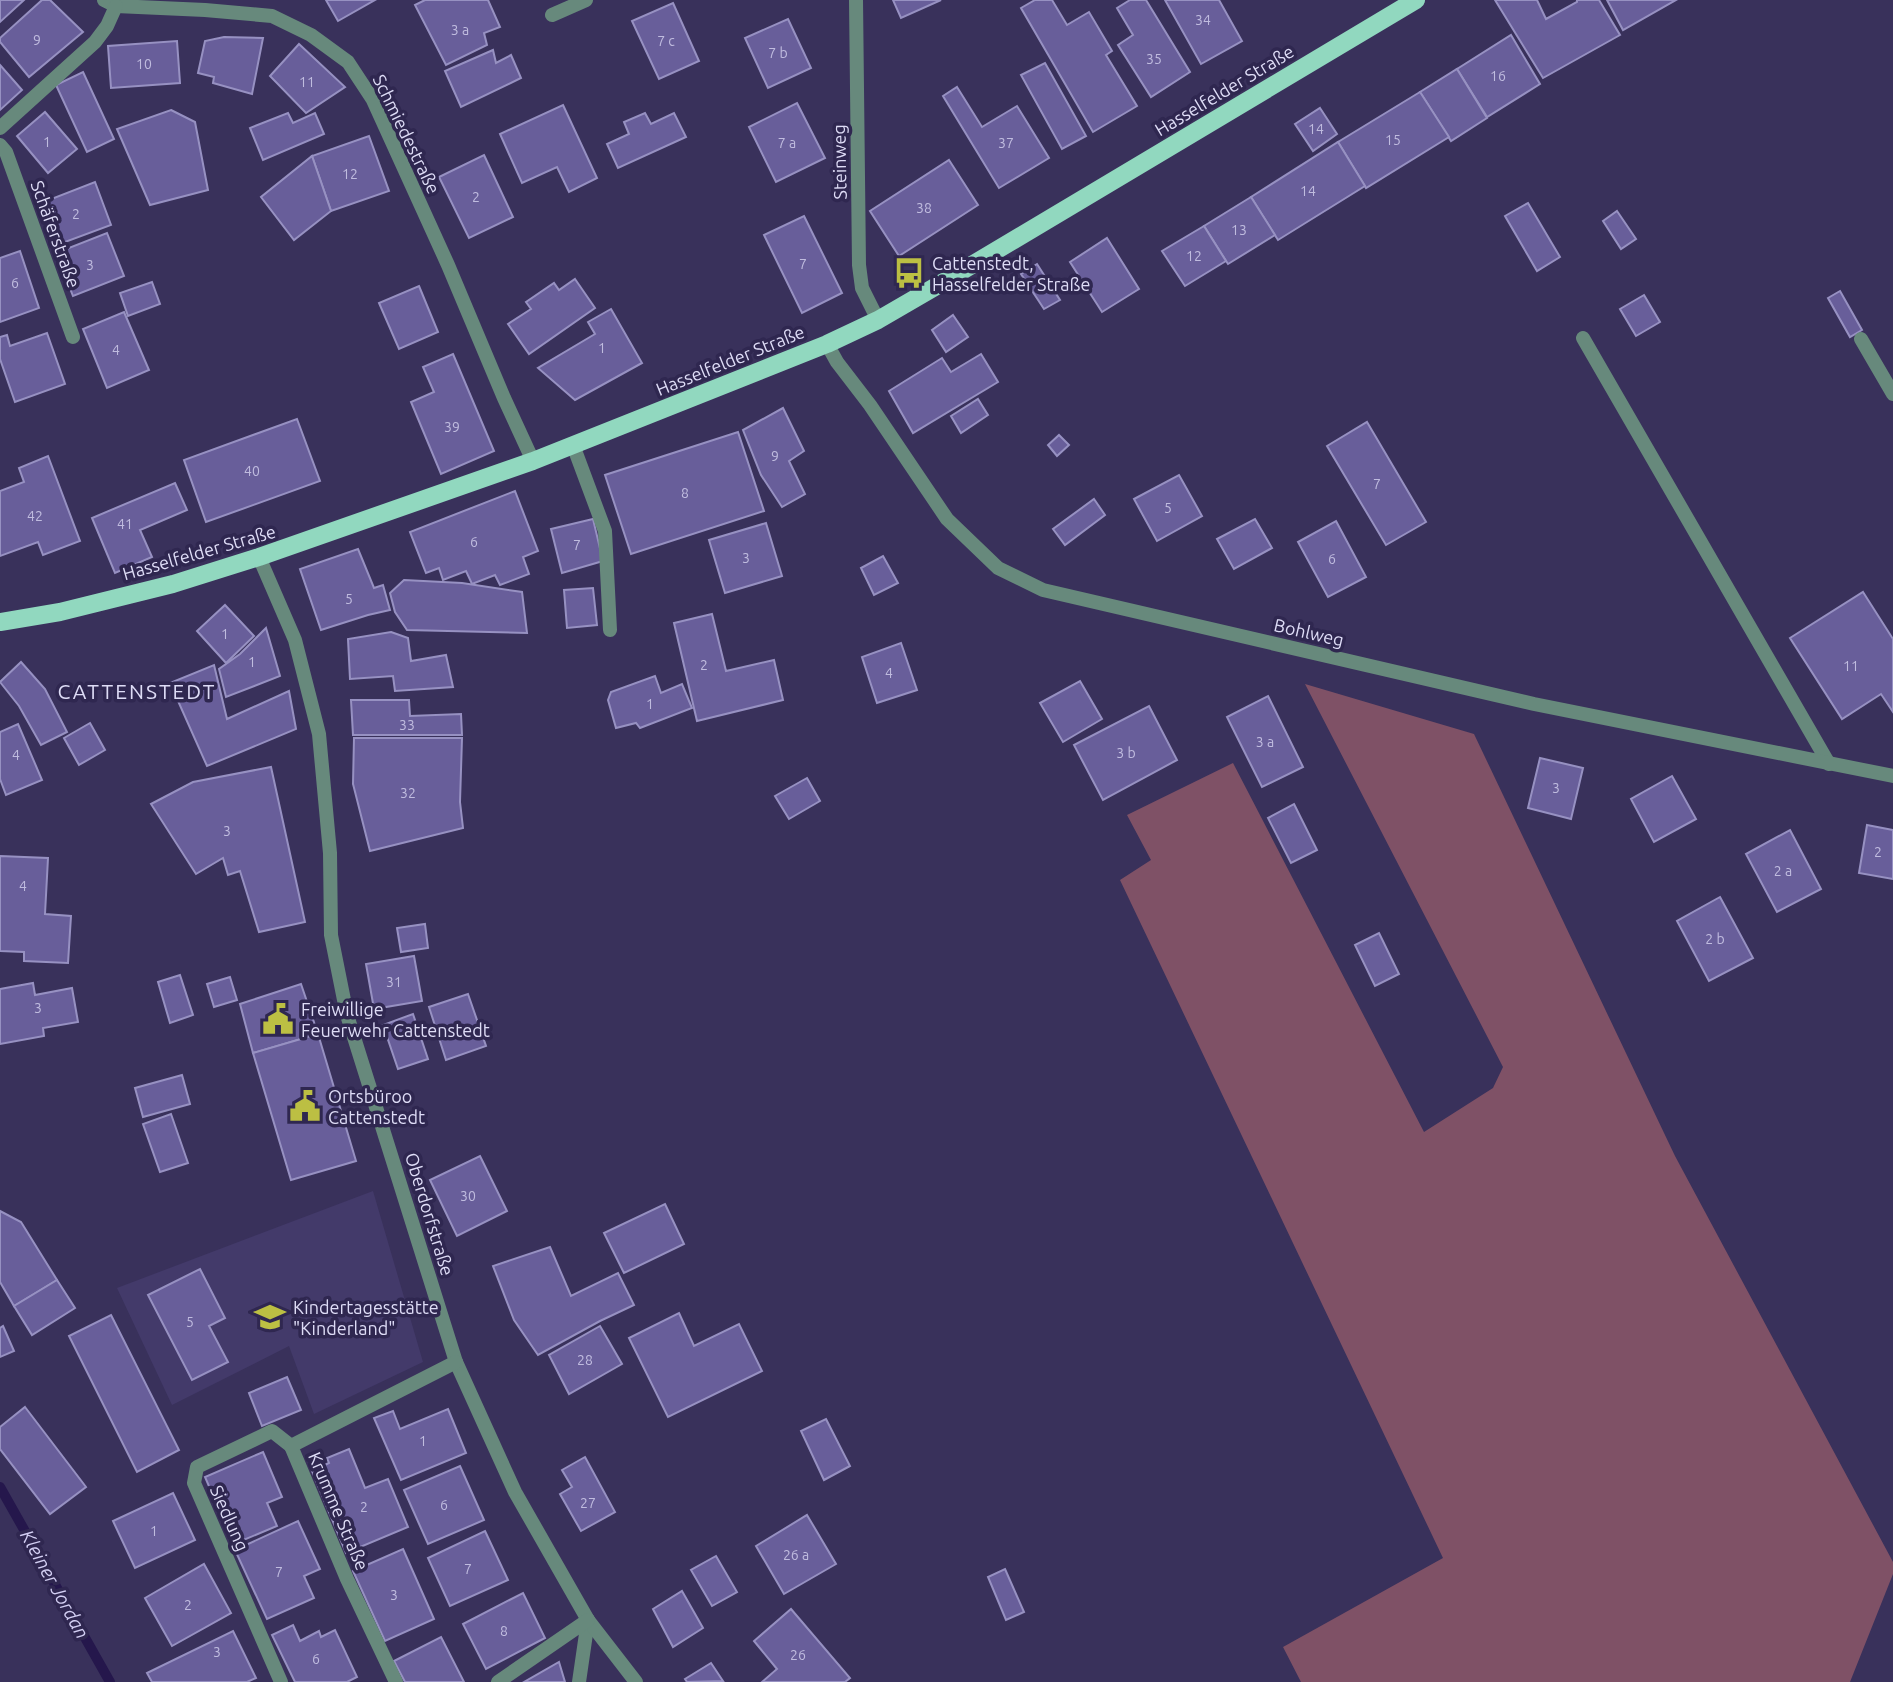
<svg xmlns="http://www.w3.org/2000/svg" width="1893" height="1682" font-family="Ubuntu,sans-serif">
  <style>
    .built { fill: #433a6a }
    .green { fill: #7f5166 }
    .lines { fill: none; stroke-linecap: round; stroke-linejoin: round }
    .stream { stroke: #25174c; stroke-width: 10 }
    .building { fill: #685e9a; stroke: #9791c2; stroke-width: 2 }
    .service { stroke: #67897c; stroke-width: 14 }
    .minor { stroke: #67897c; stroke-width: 14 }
    .primary { stroke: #91d8bf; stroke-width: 18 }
    .labels { text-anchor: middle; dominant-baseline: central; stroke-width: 7; stroke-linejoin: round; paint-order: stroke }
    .number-label { font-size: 14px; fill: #c0bcdf }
    .street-label { font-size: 18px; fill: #dedcf6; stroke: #2f2750 }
    .poi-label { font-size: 18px; fill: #dedcf6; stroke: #2f2750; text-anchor: start }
    .water-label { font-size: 19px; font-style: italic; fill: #d3cff3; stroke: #2f2750 }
    .quarter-label { font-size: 21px; letter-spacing: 2px; fill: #dedcf6; stroke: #2f2750 }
  </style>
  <rect width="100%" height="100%" fill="#39315b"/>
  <!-- built -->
  <path class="built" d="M373,1191L423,1362L314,1414L289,1346L172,1405L117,1288Z"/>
  <!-- green -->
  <path class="green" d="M1305,684L1474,734L1675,1156L1893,1562V1574L1850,1682H1301L1283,1647L1443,1558L1120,880L1151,860L1127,815L1233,763L1424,1132L1493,1088L1503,1067Z"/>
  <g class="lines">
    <!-- stream -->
    <path class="stream" d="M0,1487L110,1682"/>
  </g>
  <!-- building -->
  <g class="building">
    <path d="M0,0H24L0,22Z"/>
    <path d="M42,0H50L83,32L29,77L0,42V38Z"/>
    <path d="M326,0H375L338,21Z"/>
    <path d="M425,0H488L500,27L484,33L487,45L446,65L415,5Z"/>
    <path d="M893,0H941L901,18Z"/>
    <path d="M1035,0H1052L1067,25L1089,12L1112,51L1106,55L1137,106L1093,132L1021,8Z"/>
    <path d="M1130,0H1146L1190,72L1151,97L1118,45L1133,35L1117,8Z"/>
    <path d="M1165,0H1219L1242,41L1201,64Z"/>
    <path d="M1495,0H1537L1546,19L1577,2V0H1599L1620,35L1543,78Z"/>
    <path d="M1607,0H1676L1623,30Z"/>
    <path d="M673,3L699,61L659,79L632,21Z"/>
    <path d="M788,19L811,68L768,88L745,38Z"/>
    <path d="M1511,35L1540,84L1487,117L1457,69Z"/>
    <path d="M224,37L263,38L252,94L213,83L214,77L198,73L205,41Z"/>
    <path d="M177,41L180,83L111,88L108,46Z"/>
    <path d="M299,44L345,87L306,113L270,76Z"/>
    <path d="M493,50L496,63L511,55L521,78L461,107L445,71Z"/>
    <path d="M1045,63L1086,136L1062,149L1021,75Z"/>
    <path d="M0,65L22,90L0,110Z"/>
    <path d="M1457,69L1487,118L1451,141L1420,92Z"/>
    <path d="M83,72L114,139L87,152L56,85Z"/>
    <path d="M957,87L982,127L1017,106L1049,158L999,188L943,96Z"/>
    <path d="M1420,92L1449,137L1366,188L1338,142Z"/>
    <path d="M797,103L825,158L776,182L749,127Z"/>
    <path d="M563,105L597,178L569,192L557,167L522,183L500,134Z"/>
    <path d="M1320,108L1337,134L1313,151L1295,124Z"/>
    <path d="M171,110L195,122L208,190L150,205L117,129Z"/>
    <path d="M45,112L77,149L48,173L17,136Z"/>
    <path d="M288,113L293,123L315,113L324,134L263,160L250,128Z"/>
    <path d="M645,113L651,124L674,113L686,137L618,168L607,144L629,134L624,122Z"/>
    <path d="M369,136L389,191L331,211L312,156Z"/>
    <path d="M1338,142L1365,186L1278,240L1251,197Z"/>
    <path d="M484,155L513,217L469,238L439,177Z"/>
    <path d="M312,156L331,211L294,240L261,197Z"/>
    <path d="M949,160L978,205L899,256L870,211Z"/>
    <path d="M95,182L111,225L57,245L41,203Z"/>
    <path d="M1251,197L1275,235L1228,264L1204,226Z"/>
    <path d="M1528,203L1560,257L1537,271L1505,216Z"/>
    <path d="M1617,211L1636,239L1621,249L1603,221Z"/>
    <path d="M804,216L842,293L802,313L764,235Z"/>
    <path d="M1204,226L1226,261L1185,286L1162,251Z"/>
    <path d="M107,233L124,276L73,296L56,253Z"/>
    <path d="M1107,238L1139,289L1102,312L1070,262Z"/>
    <path d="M20,251L39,308L0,322V258Z"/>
    <path d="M1037,264L1060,300L1044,309L1021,274Z"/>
    <path d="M575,279L595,308L529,354L508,324L531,309L526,302L554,283L559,290Z"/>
    <path d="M152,282L160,304L128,316L120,293Z"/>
    <path d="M419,286L438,332L399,349L379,303Z"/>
    <path d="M1840,291L1862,330L1850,337L1828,298Z"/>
    <path d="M1644,295L1660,322L1636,336L1620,309Z"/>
    <path d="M611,309L642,363L575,400L538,368L595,334L588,322Z"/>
    <path d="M124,312L149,370L107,388L83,329Z"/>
    <path d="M953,315L968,337L946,352L932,330Z"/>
    <path d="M47,333L65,384L15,402L0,359V337L7,335L10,346Z"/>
    <path d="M453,354L494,451L441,474L411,402L434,392L423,367Z"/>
    <path d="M981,354L998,382L913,433L889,391L942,358L951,372Z"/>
    <path d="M978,399L988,415L961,433L951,416Z"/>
    <path d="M783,408L804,451L789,461L805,494L782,507L761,475L743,430Z"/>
    <path d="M297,419L320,481L206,522L184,460Z"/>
    <path d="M1367,422L1426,522L1386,545L1327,446Z"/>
    <path d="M738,432L764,511L631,554L605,475Z"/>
    <path d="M1059,435L1069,445L1057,456L1048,445Z"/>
    <path d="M48,456L80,541L43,555L38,542L0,556V491L24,482L19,468Z"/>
    <path d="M1179,475L1202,516L1157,541L1134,499Z"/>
    <path d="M175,483L187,510L140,530L152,557L115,573L92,518Z"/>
    <path d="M515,491L538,551L523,557L529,574L500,585L495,575L472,584L466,571L443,580L439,568L426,573L410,532Z"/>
    <path d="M1094,499L1105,515L1065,545L1053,529Z"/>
    <path d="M593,519L603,561L562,573L551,529Z"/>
    <path d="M1255,519L1272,548L1234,569L1217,539Z"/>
    <path d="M1336,521L1366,577L1328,597L1298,542Z"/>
    <path d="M766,523L782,576L725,593L709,540Z"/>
    <path d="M358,549L374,588L383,585L390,610L368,615L321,630L300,569Z"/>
    <path d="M883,556L898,583L874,595L861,568Z"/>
    <path d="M404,580L462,583L522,592L527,633L407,630L395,612L390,593Z"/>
    <path d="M593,588L597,625L567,628L564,590Z"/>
    <path d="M1863,592L1893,639V712L1881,694L1842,719L1790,638Z"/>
    <path d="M225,605L254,636L226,663L197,631Z"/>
    <path d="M712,614L726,671L774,660L783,700L697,721L674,623Z"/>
    <path d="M266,628L280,676L226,697L219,669L240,654Z"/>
    <path d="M391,632L408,638L411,661L446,655L453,687L395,691L393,676L350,679L348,639Z"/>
    <path d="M901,643L917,690L877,703L862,657Z"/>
    <path d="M21,662L45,689L67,732L41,745L19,706L0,682Z"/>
    <path d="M214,665L227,719L289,691L296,729L207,766L170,683Z"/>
    <path d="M655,676L661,693L682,684L692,708L640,728L636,723L616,728L608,700L611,692Z"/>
    <path d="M1080,681L1102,719L1063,742L1040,703Z"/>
    <path d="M1268,696L1303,767L1262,787L1227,717Z"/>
    <path d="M351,700H409L410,716L461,714L462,735H353Z"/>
    <path d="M1149,706L1177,760L1103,800L1074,745Z"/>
    <path d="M90,723L105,750L79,765L64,738Z"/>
    <path d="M18,724L42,780L6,795L0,779V732Z"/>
    <path d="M354,738H462L460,802L463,828L370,851L353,784Z"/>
    <path d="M1540,758L1583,768L1571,819L1528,808Z"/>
    <path d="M271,767L305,922L259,932L240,871L228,875L223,858L196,874L151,804L193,782Z"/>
    <path d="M1672,776L1696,819L1654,842L1631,799Z"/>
    <path d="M807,778L820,801L789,819L775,796Z"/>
    <path d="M1294,804L1317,850L1291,863L1268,818Z"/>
    <path d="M1867,825L1893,830V879L1859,873Z"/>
    <path d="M1790,830L1821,889L1777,912L1746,854Z"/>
    <path d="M0,856L48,858L45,914L71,916L68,963L24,961V952L0,951Z"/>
    <path d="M1720,897L1753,958L1709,981L1677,921Z"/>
    <path d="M425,924L428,948L401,952L397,928Z"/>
    <path d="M1379,933L1399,974L1375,986L1355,945Z"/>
    <path d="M414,956L422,1001L374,1009L366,964Z"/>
    <path d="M180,975L193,1015L170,1023L158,982Z"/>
    <path d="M230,977L237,1000L214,1007L207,984Z"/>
    <path d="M33,983L35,995L72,988L78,1022L43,1028L44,1036L0,1044V989Z"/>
    <path d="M301,984L318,1034L253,1053L240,1004Z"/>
    <path d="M468,994L486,1046L446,1060L429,1007Z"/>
    <path d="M413,1014L428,1059L398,1069L383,1025Z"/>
    <path d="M318,1034L356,1161L291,1180L253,1053Z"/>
    <path d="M182,1075L190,1104L143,1117L135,1088Z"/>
    <path d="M171,1114L188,1163L160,1172L143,1124Z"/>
    <path d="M480,1156L507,1211L457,1236L430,1180Z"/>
    <path d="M665,1204L684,1244L624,1273L604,1233Z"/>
    <path d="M0,1211L21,1222L57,1280L14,1306L0,1282Z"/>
    <path d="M550,1247L571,1296L618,1273L634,1305L600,1321L538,1355L514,1320L493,1266Z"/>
    <path d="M200,1269L225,1318L209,1326L228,1362L192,1380L148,1295Z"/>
    <path d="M57,1280L75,1308L32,1335L14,1306Z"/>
    <path d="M679,1313L694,1346L739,1324L762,1371L668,1417L629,1338Z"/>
    <path d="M111,1315L179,1450L137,1472L69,1336Z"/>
    <path d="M3,1326L14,1351L0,1357V1328Z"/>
    <path d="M600,1326L622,1364L569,1394L549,1355Z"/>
    <path d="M287,1377L301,1410L262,1426L249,1393Z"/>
    <path d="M25,1407L86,1487L50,1514L0,1449V1427Z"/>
    <path d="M448,1409L466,1453L401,1480L374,1418L393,1411L400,1429Z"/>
    <path d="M826,1419L850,1466L824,1480L801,1431Z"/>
    <path d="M349,1449L365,1488L388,1479L408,1527L346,1553L312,1471L329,1463L327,1458Z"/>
    <path d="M263,1452L282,1497L267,1503L277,1526L234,1544L205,1477Z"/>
    <path d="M585,1457L615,1512L581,1531L560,1494L572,1487L562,1470Z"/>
    <path d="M460,1466L484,1520L428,1544L404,1490Z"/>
    <path d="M173,1493L195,1540L135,1568L113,1521Z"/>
    <path d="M807,1515L836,1564L784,1594L756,1546Z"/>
    <path d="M298,1521L320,1569L304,1576L314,1598L267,1619L235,1550Z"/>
    <path d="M485,1531L508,1580L450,1606L428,1558Z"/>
    <path d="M403,1549L434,1619L385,1641L353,1571Z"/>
    <path d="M716,1556L737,1592L712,1606L691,1570Z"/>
    <path d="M204,1564L231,1613L172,1646L145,1598Z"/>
    <path d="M1005,1569L1024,1612L1006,1620L988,1577Z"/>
    <path d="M682,1591L703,1628L673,1647L653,1609Z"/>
    <path d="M523,1593L545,1638L486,1669L463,1624Z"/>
    <path d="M791,1609L850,1678L845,1682H762L777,1669L754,1641Z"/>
    <path d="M293,1625L300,1641L319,1631L321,1637L335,1630L357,1677L347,1682H295L272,1635Z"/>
    <path d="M233,1631L256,1678L247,1682H152L147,1673Z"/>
    <path d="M441,1637L464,1682H405L394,1661Z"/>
    <path d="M559,1662L565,1682H524Z"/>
    <path d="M711,1663L723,1681L687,1682L685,1679Z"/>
  </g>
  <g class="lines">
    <!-- service -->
    <g class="service">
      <path d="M552,15L586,0"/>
      <path d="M1583,338L1829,764"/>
      <path d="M1861,339L1893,394"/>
      <path d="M573,445L605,531L610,630"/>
      <path d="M579,1682L588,1620"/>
    </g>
    <!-- minor -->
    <g class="minor">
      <path d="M104,0L116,6L205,10L272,16L311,35L348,62L373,100L448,265L504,398L533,461"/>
      <path d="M856,0L859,265L862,288L878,320"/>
      <path d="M0,128L95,42L107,26L116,6"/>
      <path d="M0,145L6,152L73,337"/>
      <path d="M827,344L837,362L870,405L947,519L998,568L1043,590L1534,704L1893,776"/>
      <path d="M259,557L295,640L319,734L330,853L331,935L347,1015L456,1362L515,1492L588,1620L636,1682"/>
      <path d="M281,1682L194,1483L197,1467L272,1431L291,1446"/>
      <path d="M396,1682L347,1579L291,1446L456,1362"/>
      <path d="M498,1682L588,1620"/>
    </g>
    <!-- primary -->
    <path class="primary" d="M0,622L60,612L173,584L259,557L533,461L827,344L878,320L940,284L1416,0"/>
  </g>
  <!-- icons -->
  <defs>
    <symbol id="bus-bare" viewBox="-9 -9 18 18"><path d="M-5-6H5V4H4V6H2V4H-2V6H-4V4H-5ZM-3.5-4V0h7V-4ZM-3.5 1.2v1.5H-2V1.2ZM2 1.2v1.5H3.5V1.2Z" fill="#bcbf43" stroke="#2f2750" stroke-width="2.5" paint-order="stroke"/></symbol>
    <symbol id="civic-bare" viewBox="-9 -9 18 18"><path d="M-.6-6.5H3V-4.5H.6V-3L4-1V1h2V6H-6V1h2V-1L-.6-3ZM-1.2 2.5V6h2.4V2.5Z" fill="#bcbf43" stroke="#2f2750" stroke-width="2.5" paint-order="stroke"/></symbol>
    <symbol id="school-bare" viewBox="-9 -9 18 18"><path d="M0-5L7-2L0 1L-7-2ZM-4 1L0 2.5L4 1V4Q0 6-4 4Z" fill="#bcbf43" stroke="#2f2750" stroke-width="2.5" paint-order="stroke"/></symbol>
  </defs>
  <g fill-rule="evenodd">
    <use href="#bus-bare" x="887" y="251" width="44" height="44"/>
    <use href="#civic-bare" x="256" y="997" width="44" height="44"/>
    <use href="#civic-bare" x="283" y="1084" width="44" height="44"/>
    <use href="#school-bare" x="248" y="1295" width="44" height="44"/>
  </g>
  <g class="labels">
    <!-- number labels -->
    <g class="number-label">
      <text x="1203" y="20">34</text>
      <text x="460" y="30">3 a</text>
      <text x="37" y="40">9</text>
      <text x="666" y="41">7 c</text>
      <text x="778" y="53">7 b</text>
      <text x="1154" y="59">35</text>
      <text x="144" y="64">10</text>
      <text x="1498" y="76">16</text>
      <text x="307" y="82">11</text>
      <text x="1316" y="129">14</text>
      <text x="1393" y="140">15</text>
      <text x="47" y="142">1</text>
      <text x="787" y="143">7 a</text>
      <text x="1006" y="143">37</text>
      <text x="350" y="174">12</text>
      <text x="1308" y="191">14</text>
      <text x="476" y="197">2</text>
      <text x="924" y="208">38</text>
      <text x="76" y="214">2</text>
      <text x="1239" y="230">13</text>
      <text x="1194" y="256">12</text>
      <text x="803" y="264">7</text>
      <text x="90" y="265">3</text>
      <text x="15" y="283">6</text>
      <text x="602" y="348">1</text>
      <text x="116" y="350">4</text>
      <text x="452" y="427">39</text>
      <text x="775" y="456">9</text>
      <text x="252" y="471">40</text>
      <text x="1377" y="484">7</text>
      <text x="685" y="493">8</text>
      <text x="1168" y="508">5</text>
      <text x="35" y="516">42</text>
      <text x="125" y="524">41</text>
      <text x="474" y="542">6</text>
      <text x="577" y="545">7</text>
      <text x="746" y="558">3</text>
      <text x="1332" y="559">6</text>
      <text x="349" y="599">5</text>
      <text x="225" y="634">1</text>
      <text x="252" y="662">1</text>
      <text x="704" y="665">2</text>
      <text x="1851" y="666">11</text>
      <text x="889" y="673">4</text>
      <text x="650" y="704">1</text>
      <text x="407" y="725">33</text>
      <text x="1265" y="742">3 a</text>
      <text x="1126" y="753">3 b</text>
      <text x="16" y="755">4</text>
      <text x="1556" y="788">3</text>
      <text x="408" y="793">32</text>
      <text x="227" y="831">3</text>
      <text x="1878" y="852">2</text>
      <text x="1783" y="871">2 a</text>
      <text x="23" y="886">4</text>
      <text x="1715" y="939">2 b</text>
      <text x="394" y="982">31</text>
      <text x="38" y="1008">3</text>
      <text x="468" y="1196">30</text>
      <text x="190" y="1322">5</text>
      <text x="585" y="1360">28</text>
      <text x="423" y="1441">1</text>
      <text x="588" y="1503">27</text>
      <text x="444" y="1505">6</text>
      <text x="364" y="1507">2</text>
      <text x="154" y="1531">1</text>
      <text x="796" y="1555">26 a</text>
      <text x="468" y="1569">7</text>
      <text x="279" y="1572">7</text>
      <text x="394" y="1595">3</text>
      <text x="188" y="1605">2</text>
      <text x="504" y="1631">8</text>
      <text x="217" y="1652">3</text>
      <text x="798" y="1655">26</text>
      <text x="316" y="1659">6</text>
    </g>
    <!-- street labels -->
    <g class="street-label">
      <text transform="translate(1224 90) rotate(-31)">Hasselfelder Straße</text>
      <text transform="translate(407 134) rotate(64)">Schmiedestraße</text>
      <text transform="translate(839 162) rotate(-91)">Steinweg</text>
      <text transform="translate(56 234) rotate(70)">Schäferstraße</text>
      <text transform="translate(730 360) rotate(-22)">Hasselfelder Straße</text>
      <text transform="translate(199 552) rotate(-16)">Hasselfelder Straße</text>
      <text transform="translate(1309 632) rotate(13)">Bohlweg</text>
      <text transform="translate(430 1214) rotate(73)">Oberdorfstraße</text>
      <text transform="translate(339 1511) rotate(67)">Krumme Straße</text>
      <text transform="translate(230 1518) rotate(66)">Siedlung</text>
    </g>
    <!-- poi labels -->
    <g class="poi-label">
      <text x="932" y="263">Cattenstedt,<tspan x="932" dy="21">Hasselfelder Straße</tspan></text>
      <text x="301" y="1009">Freiwillige<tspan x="301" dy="21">Feuerwehr Cattenstedt</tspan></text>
      <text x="328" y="1096">Ortsbüroo<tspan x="328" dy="21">Cattenstedt</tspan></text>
      <text x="293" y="1307">Kindertagesstätte<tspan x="293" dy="21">"Kinderland"</tspan></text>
    </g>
    <!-- water labels -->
    <g class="water-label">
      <text transform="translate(55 1584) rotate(61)">Kleiner Jordan</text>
    </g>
    <!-- quarter labels -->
    <g class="quarter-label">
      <text x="137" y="691">CATTENSTEDT</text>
    </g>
  </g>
</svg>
